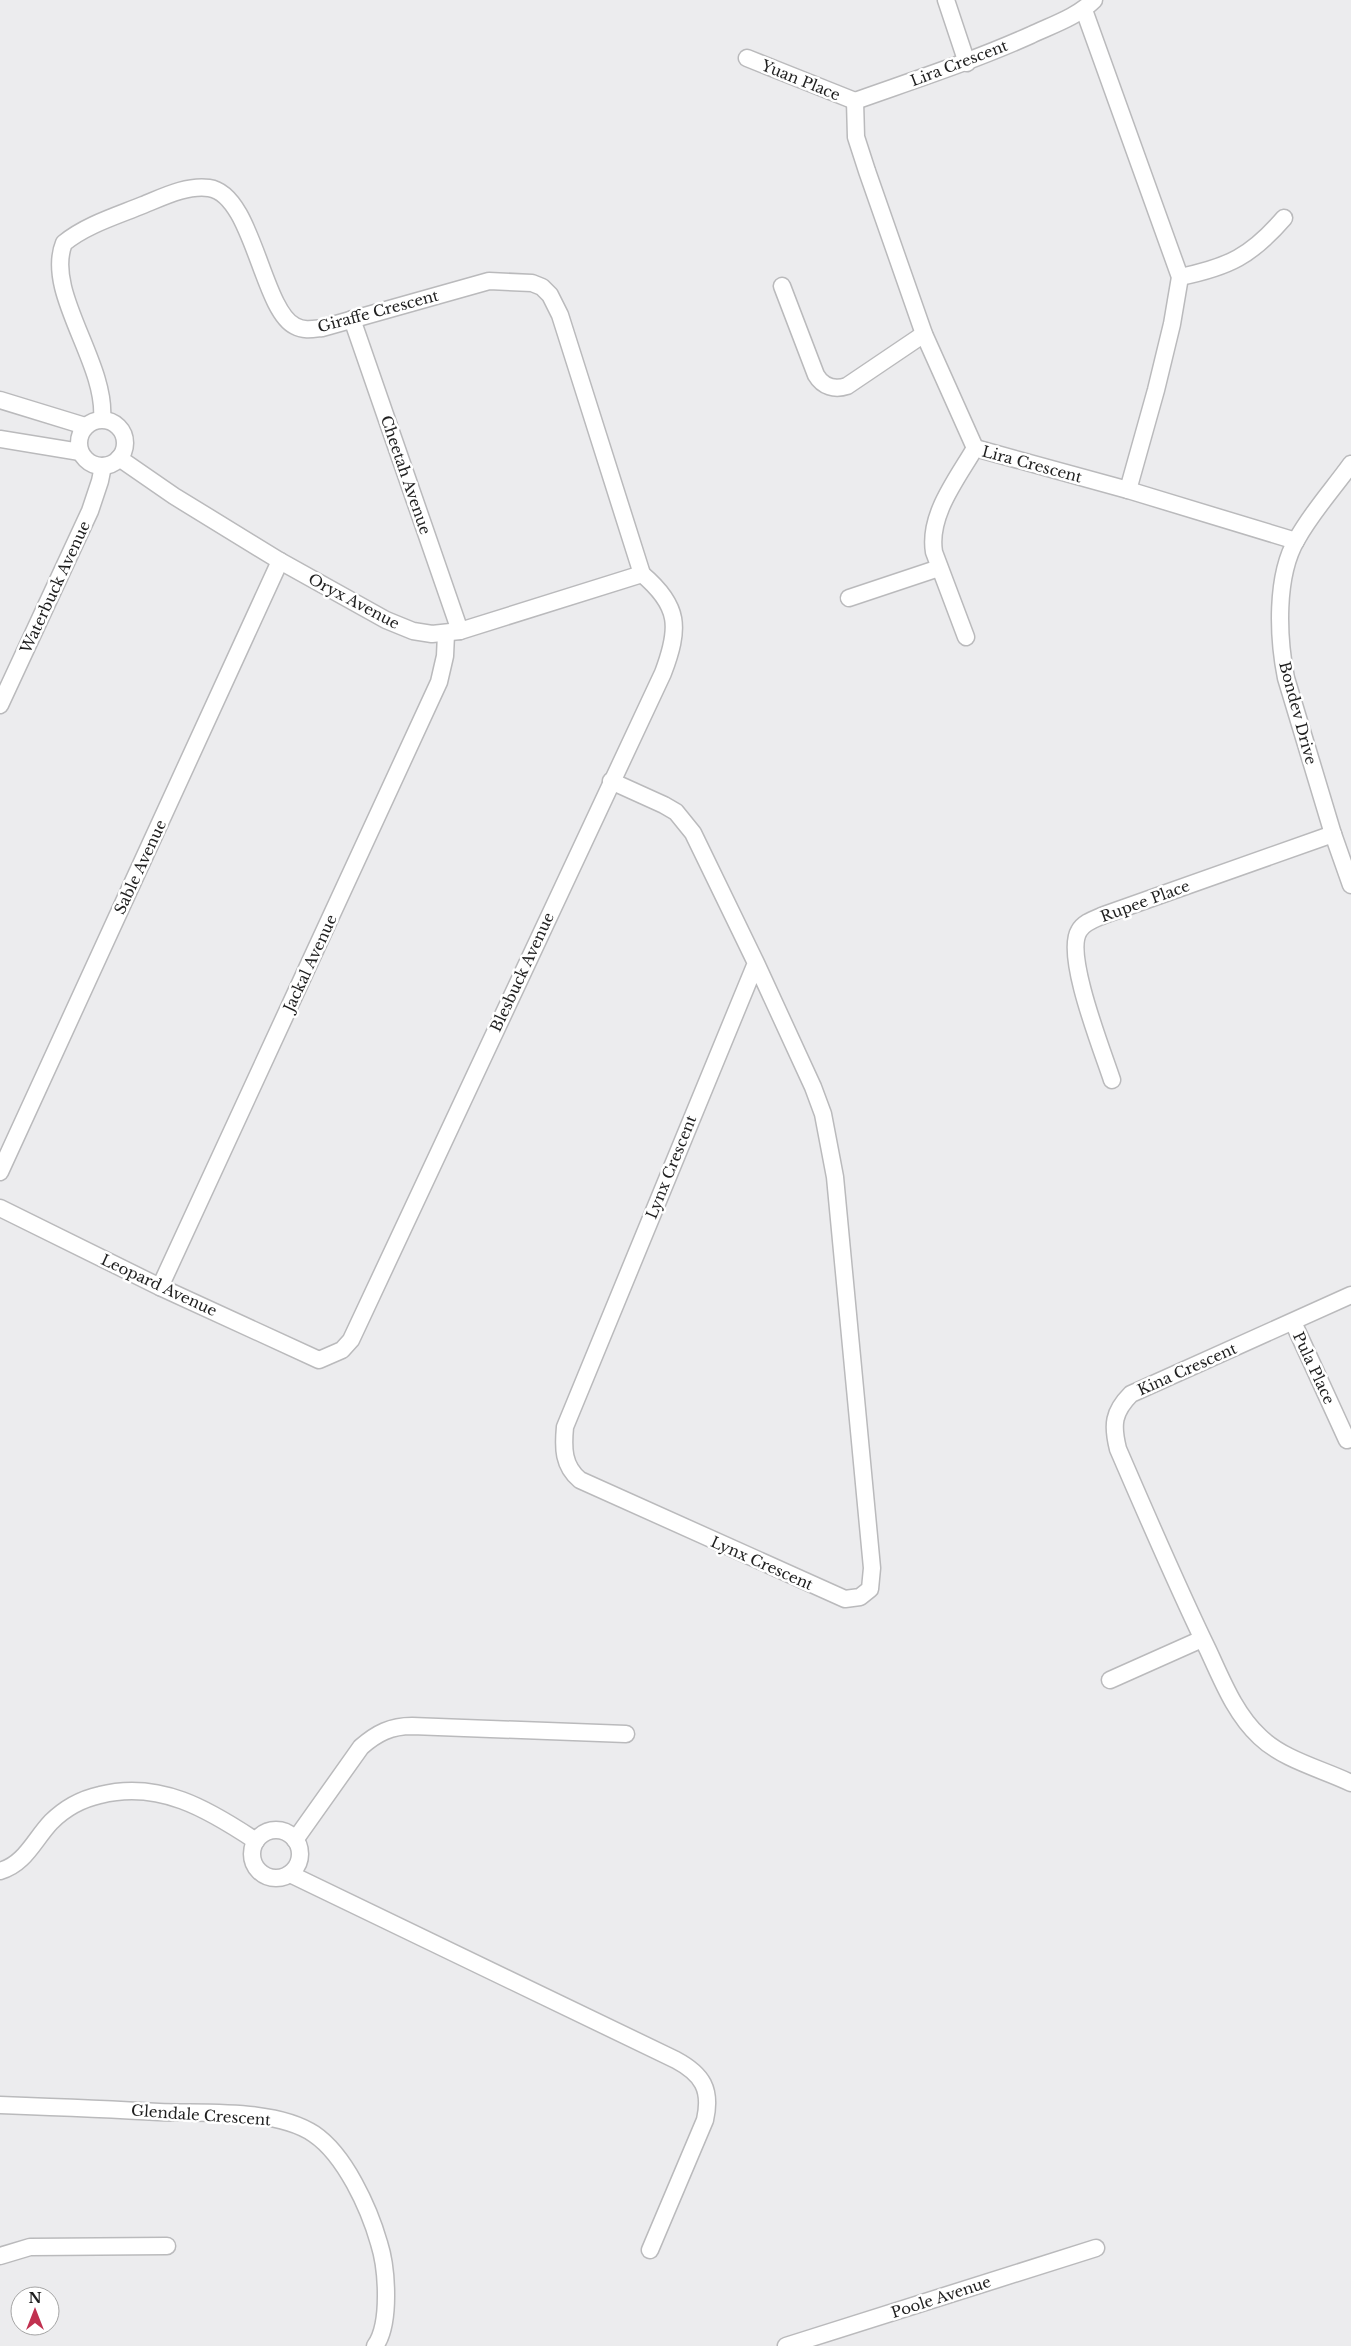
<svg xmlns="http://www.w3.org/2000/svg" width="1351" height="2346" viewBox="0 0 1351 2346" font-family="'Libre Baskerville',serif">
<rect width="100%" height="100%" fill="#ececee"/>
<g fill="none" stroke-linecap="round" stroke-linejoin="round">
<defs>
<g id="street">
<path d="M 946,0 L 967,63"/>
<path d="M 1084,10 L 1180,277 L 1172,324 L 1156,390 L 1128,490"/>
<path d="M 747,58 L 855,101"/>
<path d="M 855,101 L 856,137 L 867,171 L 924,334 L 975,448"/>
<path d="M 855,101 C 914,80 973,61 1031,35 C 1052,25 1077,17 1094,0"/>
<path d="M 1180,277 C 1229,267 1251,256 1284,218"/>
<path d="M 782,286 L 816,375 C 823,387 835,390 847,386 L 924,334"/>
<path d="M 352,319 L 460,631"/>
<path d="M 0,400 L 85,426"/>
<path d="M 102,419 C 107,363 44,292 64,243 C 86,225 116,216 143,205 C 163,197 186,185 209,188 C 253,194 262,310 295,326 C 304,331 313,329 322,328 L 489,281 L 532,283 L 542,287 L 550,295 L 560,315 L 642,574"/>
<circle cx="102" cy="443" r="23"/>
<path d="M 0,439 L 80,452"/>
<path d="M 975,448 L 1128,490 L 1296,541"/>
<path d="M 119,458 L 174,496 L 280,561 L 386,620 L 413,631 L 432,634 L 460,631 L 642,574"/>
<path d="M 1351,464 C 1333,489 1312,512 1297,539 C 1275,576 1278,638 1286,678 L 1333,834 L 1351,885"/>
<path d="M 849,598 L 939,568"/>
<path d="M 966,637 L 934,552 C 928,515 957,479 975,448"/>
<path d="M 0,705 L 90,511 L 100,481 L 103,466"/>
<path d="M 611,781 L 664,805 L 676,812 L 693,833 L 756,963 L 813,1087 L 823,1114 L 835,1177 L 872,1568 L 870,1589 L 860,1597 L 845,1599 L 580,1480 C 563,1466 563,1448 565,1427 L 756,963"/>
<path d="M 1112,1080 C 1103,1052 1064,955 1079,931 C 1084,922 1095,919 1104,915 L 1333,834"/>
<path d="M 0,1172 L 280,561"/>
<path d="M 0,1208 L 160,1287 L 319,1360 L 342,1350 L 351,1340 L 663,673 C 680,628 680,606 642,574"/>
<path d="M 160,1287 L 439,682 L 445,656 L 446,634"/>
<path d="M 1351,1295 L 1131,1394 C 1113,1412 1112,1425 1118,1449 C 1147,1516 1176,1584 1208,1650 C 1222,1680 1235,1714 1260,1737 C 1284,1760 1322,1769 1351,1783"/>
<path d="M 1293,1322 L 1347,1440"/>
<path d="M 1110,1680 L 1202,1639"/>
<circle cx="276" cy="1854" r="24"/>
<path d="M 295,1840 L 361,1747 C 377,1733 391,1726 412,1726 L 626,1734"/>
<path d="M 0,1871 C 25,1864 34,1840 51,1822 C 65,1808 82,1799 100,1795 C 159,1780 208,1809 256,1841"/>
<path d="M 290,1874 L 676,2060 C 702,2074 712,2089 705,2120 L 650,2250"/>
<path d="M 0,2105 C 53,2107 106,2109 159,2112 C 204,2114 275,2108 314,2134 C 345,2155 369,2208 379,2243 C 387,2268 391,2324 375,2346"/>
<path d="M 0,2256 L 30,2247 L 167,2246"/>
<path d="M 786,2346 L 1096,2248"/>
</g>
</defs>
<!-- street casing -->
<use href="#street" stroke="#bababc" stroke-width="19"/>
<!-- street -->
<use href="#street" stroke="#fff" stroke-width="16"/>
</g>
<g text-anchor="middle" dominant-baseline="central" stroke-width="5" stroke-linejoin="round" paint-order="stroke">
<!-- street labels -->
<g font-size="15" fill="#1f1f1f" stroke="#fff">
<text transform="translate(959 63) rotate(-21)">Lira Crescent</text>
<text transform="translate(801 80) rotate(22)">Yuan Place</text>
<text transform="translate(378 311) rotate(-15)">Giraffe Crescent</text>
<text transform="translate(1032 464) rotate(15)">Lira Crescent</text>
<text transform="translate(406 475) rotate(71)">Cheetah Avenue</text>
<text transform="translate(55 587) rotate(-65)">Waterbuck Avenue</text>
<text transform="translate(354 601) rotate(28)">Oryx Avenue</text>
<text transform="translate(1298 713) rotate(75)">Bondev Drive</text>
<text transform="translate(140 867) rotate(-65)">Sable Avenue</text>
<text transform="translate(1145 901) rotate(-20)">Rupee Place</text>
<text transform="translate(310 963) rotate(-65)">Jackal Avenue</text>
<text transform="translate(522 972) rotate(-65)">Blesbuck Avenue</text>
<text transform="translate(671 1167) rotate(-68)">Lynx Crescent</text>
<text transform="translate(159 1285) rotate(25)">Leopard Avenue</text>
<text transform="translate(1314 1368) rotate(65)">Pula Place</text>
<text transform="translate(1187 1369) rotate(-24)">Kina Crescent</text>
<text transform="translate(762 1563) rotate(24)">Lynx Crescent</text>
<text transform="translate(201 2115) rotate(4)">Glendale Crescent</text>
<text transform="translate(941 2297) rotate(-18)">Poole Avenue</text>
</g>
</g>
<!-- north arrow -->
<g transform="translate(35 2311)"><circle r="24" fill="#ffffff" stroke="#a5a5a5"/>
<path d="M0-4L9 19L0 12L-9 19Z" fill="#c13150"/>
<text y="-8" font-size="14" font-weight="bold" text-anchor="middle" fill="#1f1f1f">N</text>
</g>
</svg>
